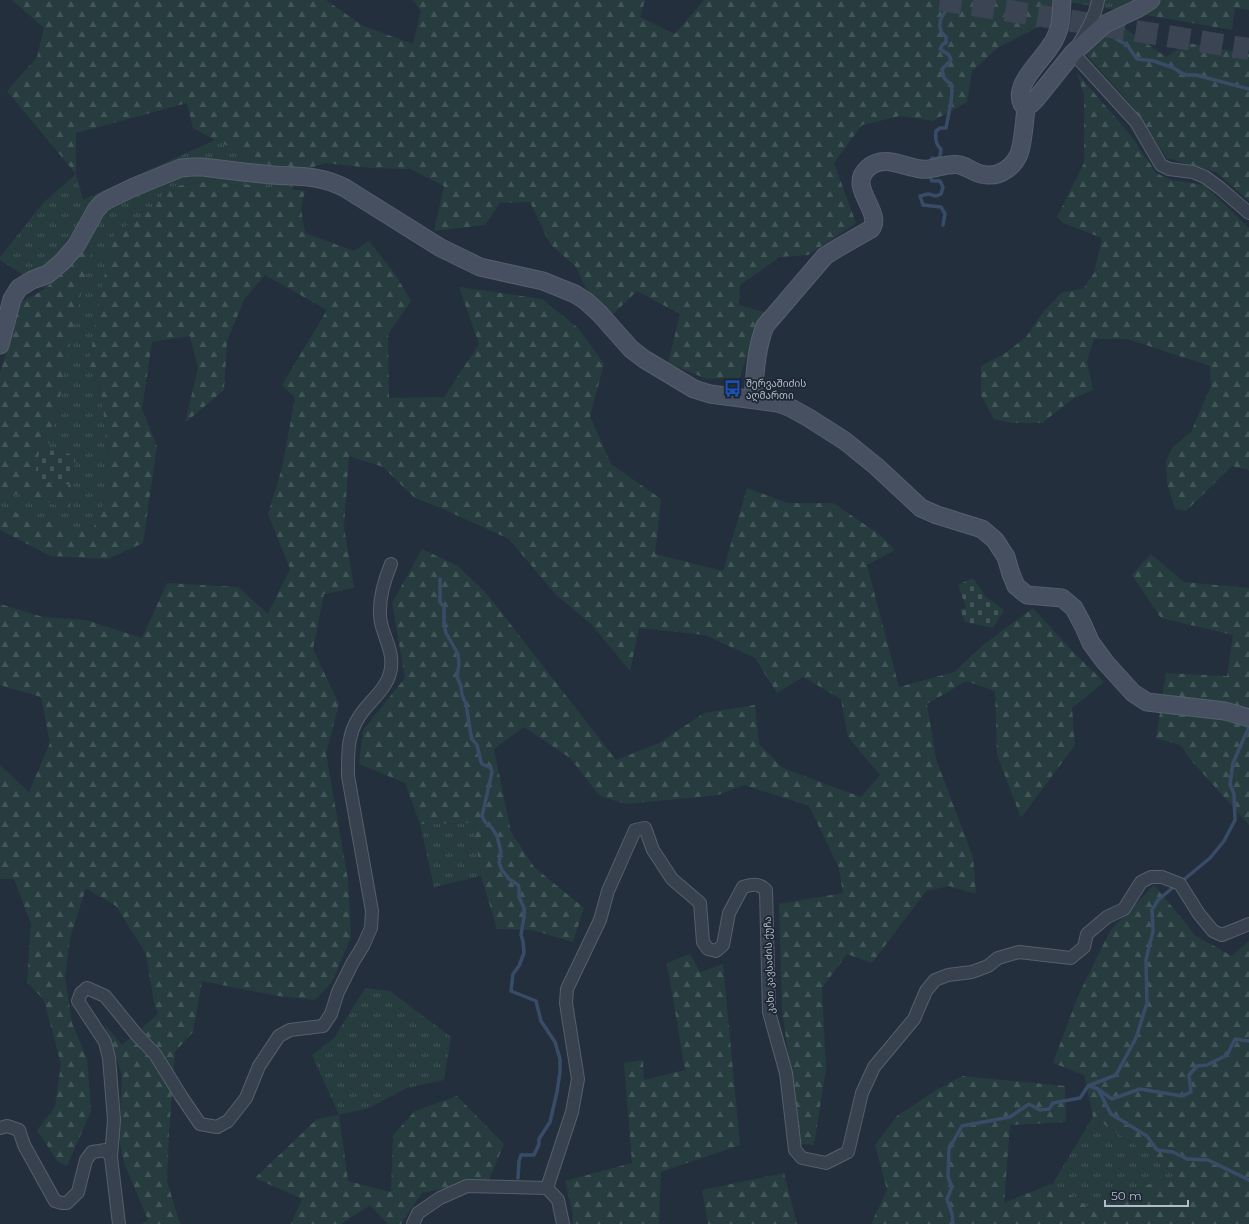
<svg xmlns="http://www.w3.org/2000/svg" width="1249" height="1224" viewBox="0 0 1249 1224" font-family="Montserrat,'Noto Sans Georgian',sans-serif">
<defs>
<pattern id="grass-tufts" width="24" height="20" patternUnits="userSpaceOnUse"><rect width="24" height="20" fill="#263c3f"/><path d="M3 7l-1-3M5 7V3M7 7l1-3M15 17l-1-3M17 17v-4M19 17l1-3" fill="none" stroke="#435659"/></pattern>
<pattern id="forest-firs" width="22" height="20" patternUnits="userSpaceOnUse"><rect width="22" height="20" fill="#263c3f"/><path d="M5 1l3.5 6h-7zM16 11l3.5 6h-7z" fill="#435659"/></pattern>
<pattern id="cemetery-stones" width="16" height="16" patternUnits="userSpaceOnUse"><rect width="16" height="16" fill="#263c3f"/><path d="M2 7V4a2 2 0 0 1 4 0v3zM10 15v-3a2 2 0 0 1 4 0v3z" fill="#435659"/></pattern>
</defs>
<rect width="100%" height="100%" fill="#242f3e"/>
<!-- grass -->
<g fill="url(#grass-tufts)">
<path d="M 1057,0 L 1141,0 L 1124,11 Z"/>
<path d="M 215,140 L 267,164 L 296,172 L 292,190 L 202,182 L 170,187 L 147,213 L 115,233 L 89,364 L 102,397 L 111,488 L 91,534 L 0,508 L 0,492 L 34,497 L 70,510 L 71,485 L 76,455 L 40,448 L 71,338 L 91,246 L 75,258 L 45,289 L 0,260 L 0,257 L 43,203 L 76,174 L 83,200 Z"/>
<path d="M 473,823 L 481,876 L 434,887 L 420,824 Z"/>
<path d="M 365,988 L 390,991 L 451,1037 L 444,1080 L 407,1088 L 369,1108 L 339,1115 L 312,1055 L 334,1038 Z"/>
<path d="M 1093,1117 L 1180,1174 L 1112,1197 L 1111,1222 L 1053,1183 Z"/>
</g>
<!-- forest -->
<g fill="url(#forest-firs)">
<path d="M 12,0 L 326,0 L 363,26 L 413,44 L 421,11 L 413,0 L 645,0 L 640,17 L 675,34 L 704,0 L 1056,0 L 1043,17 L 1038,27 L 999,47 L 972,71 L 967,102 L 933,121 L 900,116 L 862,125 L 834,163 L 856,223 L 808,255 L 780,257 L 740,285 L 739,305 L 764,312 L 739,378 L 707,379 L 668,363 L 680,314 L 637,291 L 613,314 L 586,288 L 576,267 L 550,244 L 530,202 L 500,203 L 485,225 L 434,231 L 444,186 L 410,169 L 370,168 L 326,163 L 296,172 L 267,164 L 215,140 L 193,128 L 187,103 L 76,133 L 76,174 L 7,91 L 37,57 L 44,28 Z"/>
<path d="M 1144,0 L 1249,0 L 1249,10 L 1235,8 L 1232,30 L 1124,11 Z"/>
<path d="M 1120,25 L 1166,57 L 1188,43 L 1249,54 L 1249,201 L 1216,172 L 1167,158 L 1127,100 L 1082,50 Z"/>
<path d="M 1077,73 L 1132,137 L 1156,173 L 1171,180 L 1204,185 L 1249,228 L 1249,471 L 1248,470 L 1232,466 L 1186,511 L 1175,509 L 1167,483 L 1166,461 L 1172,448 L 1191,432 L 1211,386 L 1210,366 L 1127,339 L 1094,339 L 1087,361 L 1093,390 L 1074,398 L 1042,423 L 1011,423 L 994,419 L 981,395 L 981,366 L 1004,354 L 1026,337 L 1043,312 L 1062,292 L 1083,289 L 1094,273 L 1102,238 L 1063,223 L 1057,217 L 1084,163 L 1084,95 Z"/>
<path d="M 202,182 L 262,186 L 305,191 L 301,209 L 305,233 L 354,251 L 369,241 L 395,274 L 411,301 L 388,334 L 389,398 L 444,397 L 479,344 L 459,287 L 542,299 L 578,328 L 604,364 L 590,416 L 611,464 L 661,499 L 655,554 L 723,571 L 747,488 L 788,503 L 833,503 L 879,534 L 895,550 L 867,565 L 899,687 L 954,672 L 983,645 L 1033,608 L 1075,654 L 1104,682 L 1072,708 L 1075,745 L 1021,818 L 997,755 L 995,691 L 966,681 L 927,704 L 936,759 L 973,857 L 976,894 L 949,886 L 926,891 L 872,963 L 847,954 L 822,988 L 826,1069 L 814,1145 L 801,1144 L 782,1010 L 779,904 L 843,893 L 839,868 L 809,806 L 744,785 L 718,795 L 626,804 L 600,796 L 570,758 L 524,727 L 494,749 L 511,832 L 534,867 L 584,908 L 573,942 L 532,930 L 497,929 L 481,876 L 473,823 L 420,824 L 405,783 L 359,764 L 363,730 L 405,678 L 392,603 L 422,549 L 458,566 L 487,594 L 616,760 L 659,743 L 704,713 L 755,705 L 759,744 L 783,768 L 861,797 L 880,775 L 848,737 L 841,699 L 803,677 L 777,693 L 755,658 L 705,635 L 639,628 L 630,671 L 591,624 L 556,595 L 509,539 L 443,509 L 415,498 L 383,467 L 349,456 L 344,527 L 354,588 L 324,594 L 313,649 L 339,704 L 326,753 L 348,880 L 351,937 L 332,982 L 315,1000 L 278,996 L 202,981 L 193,1032 L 175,1052 L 169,1133 L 167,1181 L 180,1224 L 141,1224 L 148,1220 L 124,1163 L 119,1138 L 122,1075 L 104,1023 L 122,1045 L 158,1014 L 154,1003 L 146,954 L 116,906 L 86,888 L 70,938 L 65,977 L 72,1023 L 87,1059 L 91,1111 L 67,1166 L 58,1162 L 37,1130 L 55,1107 L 61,1064 L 44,1000 L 27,982 L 31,924 L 14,879 L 0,879 L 0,765 L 29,792 L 50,743 L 41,697 L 0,685 L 0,604 L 43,617 L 86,620 L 142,638 L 167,583 L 238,587 L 268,614 L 290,569 L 268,514 L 282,468 L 295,398 L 282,385 L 327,310 L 265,275 L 245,298 L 227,341 L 224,390 L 185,423 L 198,368 L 190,336 L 152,342 L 142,409 L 157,446 L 143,543 L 108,559 L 51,556 L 0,530 L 0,508 L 91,533 L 111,488 L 102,397 L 89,364 L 101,290 L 115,233 L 147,213 L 170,187 Z"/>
<path d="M 92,246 L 71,338 L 52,441 L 40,448 L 35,480 L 71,485 L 70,510 L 34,497 L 0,492 L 0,373 L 21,302 L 45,289 L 75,258 Z"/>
<path d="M 1151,554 L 1184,582 L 1249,588 L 1249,825 L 1190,759 L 1180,745 L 1156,738 L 1166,673 L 1227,676 L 1233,635 L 1161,618 L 1132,575 Z"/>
<path d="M 1154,885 L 1196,936 L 1232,956 L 1249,941 L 1249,1224 L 871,1224 L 887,1190 L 875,1145 L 897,1116 L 938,1089 L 963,1076 L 1065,1086 L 1066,1122 L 1010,1125 L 1004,1203 L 1053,1183 L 1111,1222 L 1112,1197 L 1179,1174 L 1093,1117 L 1084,1075 L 1053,1063 L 1078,996 L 1110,931 Z"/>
<path d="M 690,954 L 700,972 L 723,964 L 740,1145 L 661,1172 L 659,1224 L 572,1224 L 573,1215 L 565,1181 L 632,1163 L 624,1063 L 643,1060 L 644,1080 L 685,1070 L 667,963 Z"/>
<path d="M 457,1096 L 504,1144 L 489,1180 L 422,1193 L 401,1224 L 388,1224 L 370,1205 L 341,1224 L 291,1224 L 302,1199 L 255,1178 L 317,1119 L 339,1115 L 348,1181 L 391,1192 L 393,1135 L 415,1111 Z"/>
<path d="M 784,1173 L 797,1224 L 708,1224 L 702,1190 Z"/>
</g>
<!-- cemetery -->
<g fill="url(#cemetery-stones)">
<path d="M 40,448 L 76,455 L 71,485 L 34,480 Z"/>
<path d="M 973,578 L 986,597 L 1004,610 L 993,628 L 965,622 L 960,610 L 966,607 L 958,585 Z"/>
</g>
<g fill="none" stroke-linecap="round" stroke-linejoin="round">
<!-- stream -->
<g stroke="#394c67" stroke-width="3.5">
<path d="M 1116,39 L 1127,45 L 1137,59 L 1154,61 L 1174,68 L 1181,73 L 1187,75 L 1196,75 L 1249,89"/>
<path d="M 930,164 L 932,158 L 937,159 L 940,156 L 941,149 C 936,145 935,138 936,131 L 940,128 L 946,128 L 951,102 L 952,90 L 951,85 L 944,78 L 942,69 L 951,60 L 949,55 L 940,49 L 943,44 L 946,43 L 946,37 C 937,30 939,20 945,12 L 943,0"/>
<path d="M 929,175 L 932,181 L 940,181 L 943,187 L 941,194 L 936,196 L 928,194 L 920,196 L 923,205 L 941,207 L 945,214 L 943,225"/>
<path d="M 440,579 L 440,602 L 444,607 L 444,625 L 446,633 L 458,654 L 459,664 L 457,677 L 461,686 L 462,695 L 466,704 L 471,735 L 472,739 L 477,745 L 481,762 L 482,764 L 491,768 L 492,772 L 482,816 L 485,822 L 492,828 L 497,836 L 501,852 L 499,863 L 502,870 L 509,879 L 518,885 L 519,888 L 519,897 L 524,908 L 524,917 L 521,935 L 523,941 L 524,953 L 519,966 L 513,974 L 511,991 L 536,1001 L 541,1021 L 555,1042 L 560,1059 L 560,1072 L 557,1092 L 550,1122 L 539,1139 L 539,1144 L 534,1155 L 521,1155 L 519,1161 L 518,1178"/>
<path d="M 1181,882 L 1210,858 L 1224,841 L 1235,820 L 1234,794 L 1230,784 L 1233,763 L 1249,727"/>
<path d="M 1089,1086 L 1098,1089 L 1111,1114 L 1147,1136 L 1157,1150 L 1173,1152 L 1187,1159 L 1208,1160 L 1249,1180"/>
<path d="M 1099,1090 L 1112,1099 L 1140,1089 L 1182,1096 L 1191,1092 L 1189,1075 L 1197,1066 L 1207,1065 L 1227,1055 L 1235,1039 L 1249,1041"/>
<path d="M 953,1224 L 952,1214 L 947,1199 L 952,1187 L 948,1177 L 949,1149 L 962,1126 L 1010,1117 L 1029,1104 L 1040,1110 L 1049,1109 L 1053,1103 L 1080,1098 L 1088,1086 L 1116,1075 L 1136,1038 L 1147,1003 L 1146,960 L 1153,931 L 1152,910 L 1158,900 L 1176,885"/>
</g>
<!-- highway-tunnel -->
<path stroke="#3a4453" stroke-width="22" stroke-dasharray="22 11" stroke-linecap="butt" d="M 940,0 L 1249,49"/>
<defs>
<g id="street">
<path d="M 1098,0 C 1095,19 1083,37 1073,53 L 1136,122 L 1161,165 L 1169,169 L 1193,172 L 1205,177 L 1220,188 L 1249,213"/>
<path d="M 0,1128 L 7,1126 L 19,1130 L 24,1145 L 55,1201 L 62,1203 L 67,1203 L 78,1192 L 86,1160 L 92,1152 L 106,1150 L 111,1157 L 119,1224"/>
<path d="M 111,1157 L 114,1120 L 109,1058 L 105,1042 L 78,1001 L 81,993 L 87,988 L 105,996 L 136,1034 L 155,1054 L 181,1096 L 200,1124 L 217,1127 L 228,1121 L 246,1098 L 259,1066 L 279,1036 L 290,1030 L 323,1026 L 331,1014 L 338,992 L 353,962 L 363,946 L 371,928 L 372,911 L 348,776 C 348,755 347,735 359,717 C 368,702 386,690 390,673 C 395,654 385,640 381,623 C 377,603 384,581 391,564"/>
<path d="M 547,1188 L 558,1200 L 563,1224"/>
<path d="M 413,1224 L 418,1213 L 440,1198 L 467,1186 L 547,1188 L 572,1112 L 578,1079 L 566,1003 L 567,989 L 600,920 L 608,891 L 635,830 L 645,828 L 653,850 L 672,879 L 700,903 L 703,942 L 708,949 L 716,951 L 723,945 L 729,913 L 743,887 C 752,884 759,883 766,890 L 769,1012 L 786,1073 L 795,1150 L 802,1158 L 826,1163 L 848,1152 L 862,1093 L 874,1067 L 914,1019 L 926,991 L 935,980 L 948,975 L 972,972 L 988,966 L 998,958 L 1019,952 L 1071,958 L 1084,947 L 1087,934 L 1107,917 L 1124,909 L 1141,882 L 1151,877 L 1162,877 L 1180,884 L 1199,914 L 1213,931 L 1222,935 L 1249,924"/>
</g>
<g id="secondary">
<path d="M 1026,106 L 1031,104 L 1036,99 L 1073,53 L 1105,24 L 1137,9 L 1151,0"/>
<path d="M 1026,106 L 1022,104 C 1013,84 1042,61 1051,45 C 1054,42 1055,38 1057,34 C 1062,24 1061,11 1062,0"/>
<path d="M 0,345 L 12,299 L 19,288 L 32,280 L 48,274 L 62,262 L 76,246 L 96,210 L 102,203 L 109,199 L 134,187 L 181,168 L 192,167 L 203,167 C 226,170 250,173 273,175 C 301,177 320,175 345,188 L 441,248 L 480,267 L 543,281 L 575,294 L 586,301 L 600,314 L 631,349 L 644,359 L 694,389 L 710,394 L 778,403 L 791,408 L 809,418 L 845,441 L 877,467 L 921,508 L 937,515 L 982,529 L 995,540 L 1006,557 L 1011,574 L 1016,586 L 1027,595 L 1062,598 L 1074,608 L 1083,625 L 1091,643 L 1105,662 L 1133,693 L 1147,702 L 1225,711 L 1249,718"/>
<path d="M 753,399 C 755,374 756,349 765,326 L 825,256 L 836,249 L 871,229 C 884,212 846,187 868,168 C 884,154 903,167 921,169 C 934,171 946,162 960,165 C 971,168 975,175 988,175 C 1001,176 1014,166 1019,154 C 1023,143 1025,119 1026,106"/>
</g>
</defs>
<!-- street casing -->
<use href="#street" stroke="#565f6c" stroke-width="14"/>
<!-- secondary casing -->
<use href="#secondary" stroke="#565f6c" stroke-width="19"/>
<!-- street -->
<use href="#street" stroke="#38414e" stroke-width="12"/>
<!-- secondary -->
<use href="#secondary" stroke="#465061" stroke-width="17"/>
</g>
<!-- icons -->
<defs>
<symbol id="bus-bare" viewBox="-9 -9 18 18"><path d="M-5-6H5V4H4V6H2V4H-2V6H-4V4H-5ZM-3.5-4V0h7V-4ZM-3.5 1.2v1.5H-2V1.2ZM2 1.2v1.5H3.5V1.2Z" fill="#1a4fb4" stroke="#1d2633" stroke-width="2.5" paint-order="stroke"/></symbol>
</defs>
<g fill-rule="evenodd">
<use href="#bus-bare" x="720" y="376" width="25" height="25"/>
</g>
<g text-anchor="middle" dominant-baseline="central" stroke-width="3.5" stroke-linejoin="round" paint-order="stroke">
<!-- poi labels -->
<g font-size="10" fill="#b4bcc9" stroke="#1d2633" text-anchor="start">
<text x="746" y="383">შერვაშიძის<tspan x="746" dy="12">აღმართი</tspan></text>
</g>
<!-- street labels -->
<g font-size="10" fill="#b4bcc9" stroke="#1d2633">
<text transform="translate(769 965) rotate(-92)">კახი კავსაძის ქუჩა</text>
</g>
</g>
<!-- scale -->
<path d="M1105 1200v6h83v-6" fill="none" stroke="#b4bcc9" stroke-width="2"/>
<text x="1111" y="1200" font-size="12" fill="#b4bcc9" stroke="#1d2633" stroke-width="3" paint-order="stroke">50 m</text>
</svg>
